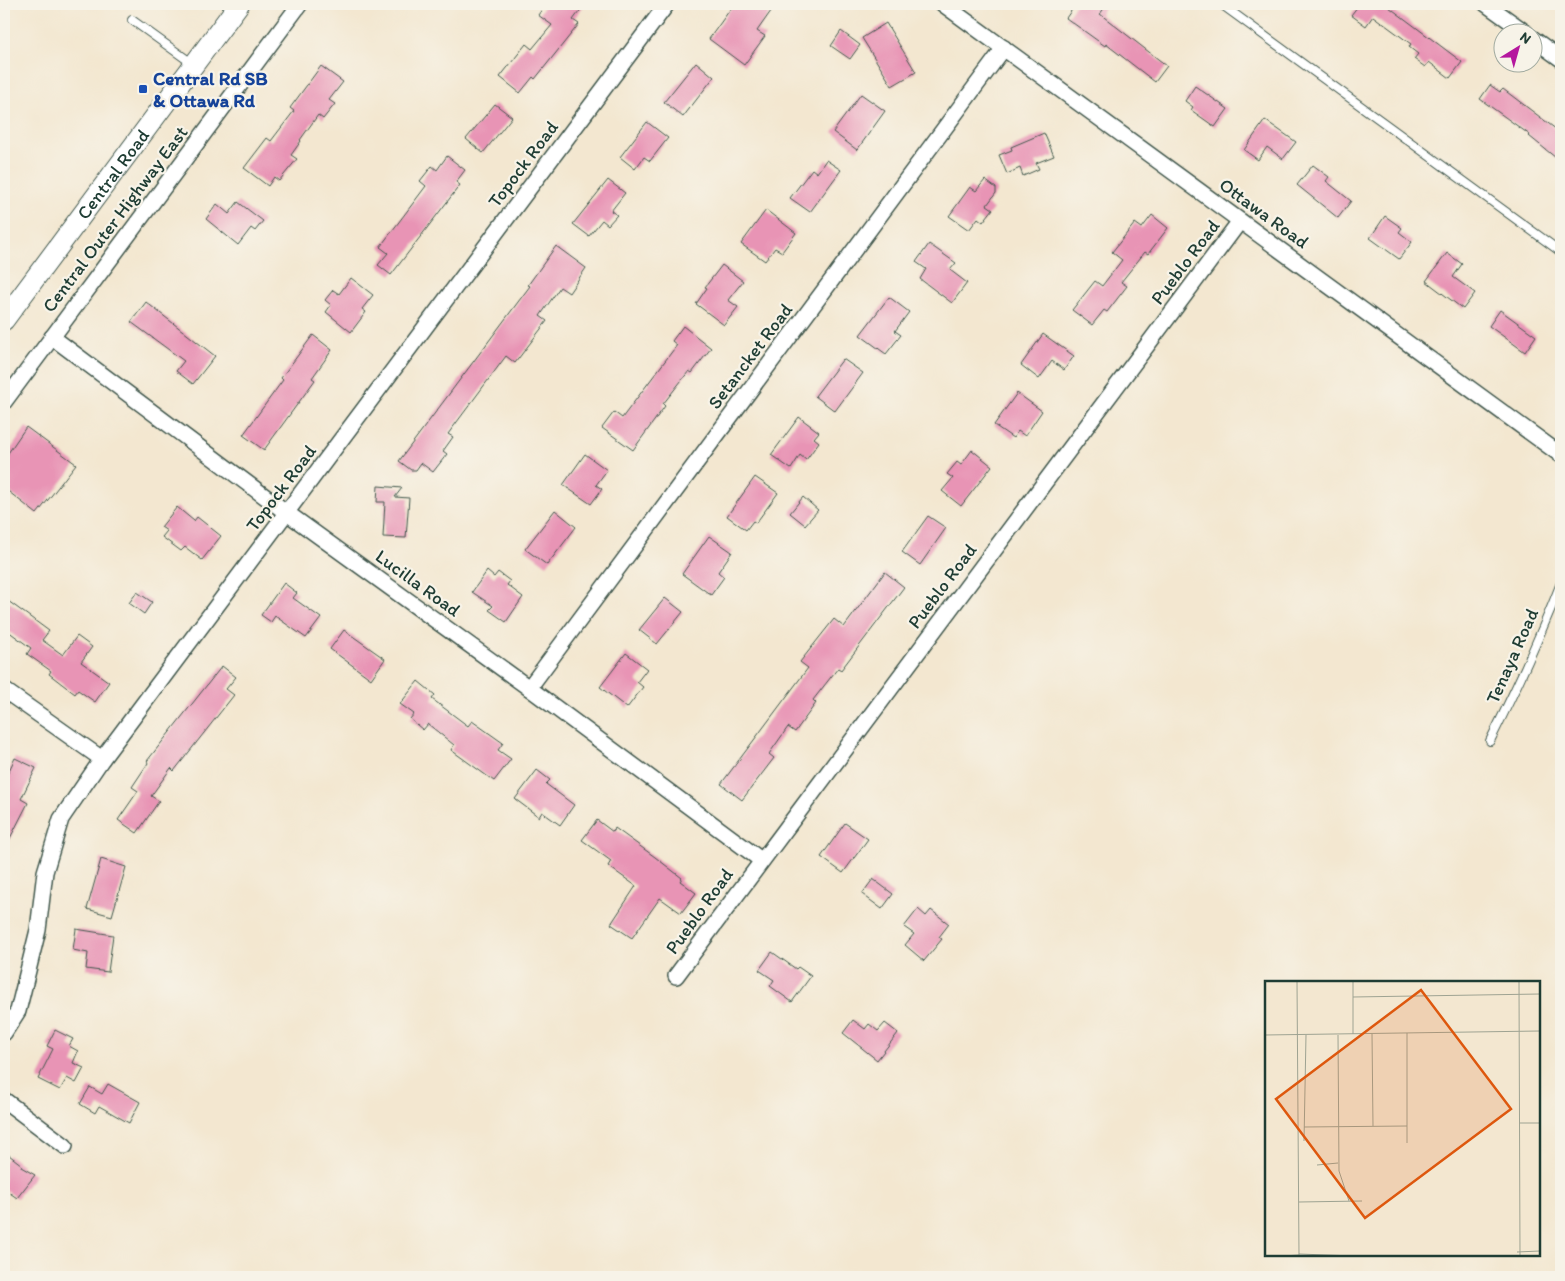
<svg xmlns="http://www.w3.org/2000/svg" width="1565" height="1281" viewBox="0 0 1565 1281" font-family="Itim,sans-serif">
<rect width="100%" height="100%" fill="#f7f3e8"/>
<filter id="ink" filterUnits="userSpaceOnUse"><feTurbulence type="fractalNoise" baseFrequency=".02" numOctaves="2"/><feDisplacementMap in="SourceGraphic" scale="10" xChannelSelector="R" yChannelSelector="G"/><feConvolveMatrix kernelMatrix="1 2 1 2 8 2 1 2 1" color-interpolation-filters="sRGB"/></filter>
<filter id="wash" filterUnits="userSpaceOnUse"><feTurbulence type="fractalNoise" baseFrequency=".0096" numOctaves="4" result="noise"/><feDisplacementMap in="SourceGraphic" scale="20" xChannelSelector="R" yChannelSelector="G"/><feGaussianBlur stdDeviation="1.12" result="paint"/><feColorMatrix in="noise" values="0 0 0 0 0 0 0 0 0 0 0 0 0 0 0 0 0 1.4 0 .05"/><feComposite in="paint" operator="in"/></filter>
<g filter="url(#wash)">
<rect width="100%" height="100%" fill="#f3e7d0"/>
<g id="blocks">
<!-- building -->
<g fill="#e894b5">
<path d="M 546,4 L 585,4 L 573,20 L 579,24 L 535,79 L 533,77 L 520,93 L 500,77 L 526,44 L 532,49 L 552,25 L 538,15 Z"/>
<path d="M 734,4 L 776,4 L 757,31 L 765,36 L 744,65 L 709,39 Z"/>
<path d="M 1076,4 L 1107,4 L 1100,14 L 1167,66 L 1155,82 L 1106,44 L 1105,46 L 1066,18 Z"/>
<path d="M 1355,4 L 1385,4 L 1462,62 L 1450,78 L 1429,62 L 1425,67 L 1414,59 L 1418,54 L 1409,47 L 1411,44 L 1373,16 L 1366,26 L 1351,15 L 1358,6 Z"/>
<path d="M 886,23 L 916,72 L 892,86 L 862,38 Z"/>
<path d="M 841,31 L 860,45 L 850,59 L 831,46 Z"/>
<path d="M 696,62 L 714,77 L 683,117 L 664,102 Z"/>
<path d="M 321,66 L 343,82 L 329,100 L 335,104 L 323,119 L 318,115 L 300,140 L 301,141 L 291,155 L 297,159 L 279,181 L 274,177 L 268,186 L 244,168 L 267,138 L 271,141 L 294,111 L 290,108 Z"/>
<path d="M 1490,85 L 1500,92 L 1503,89 L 1561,133 L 1561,162 L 1529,136 L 1530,135 L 1480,99 Z"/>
<path d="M 1195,86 L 1228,109 L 1215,127 L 1191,110 L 1193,107 L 1185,101 Z"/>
<path d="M 861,94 L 885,111 L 857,150 L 833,132 Z"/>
<path d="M 495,104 L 512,117 L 483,153 L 466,139 Z"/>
<path d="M 1265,120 L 1296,142 L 1283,159 L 1267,147 L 1258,160 L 1244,150 Z"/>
<path d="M 647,122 L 668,138 L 650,161 L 644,157 L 635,169 L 620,157 Z"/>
<path d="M 1044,133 L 1054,156 L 1036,163 L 1039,169 L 1023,176 L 1020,168 L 1007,174 L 999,155 L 1012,150 L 1011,147 Z"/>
<path d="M 447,156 L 465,170 L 456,182 L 460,185 L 391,275 L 378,265 L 388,253 L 380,247 L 426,186 L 420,181 L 432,166 L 437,170 Z"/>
<path d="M 826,160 L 841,170 L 810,212 L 790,198 L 812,169 L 817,173 Z"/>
<path d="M 1313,165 L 1329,177 L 1326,181 L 1351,201 L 1338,218 L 1297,185 Z"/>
<path d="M 608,180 L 625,193 L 611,211 L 617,215 L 608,225 L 602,220 L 589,236 L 573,224 Z"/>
<path d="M 985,180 L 996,188 L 996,193 L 987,205 L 993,209 L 983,222 L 978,218 L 969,230 L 949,216 L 970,187 L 976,191 Z"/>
<path d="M 238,202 L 263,221 L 255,231 L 251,228 L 238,245 L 206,219 L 217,204 L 229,214 Z"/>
<path d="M 766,210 L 796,233 L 782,252 L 775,248 L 765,261 L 741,244 Z"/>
<path d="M 1152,215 L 1168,228 L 1148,254 L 1145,252 L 1121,282 L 1127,286 L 1107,312 L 1104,310 L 1092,325 L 1072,310 L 1095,281 L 1102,286 L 1122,260 L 1112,252 L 1135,223 L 1142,228 Z"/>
<path d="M 1385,216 L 1402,228 L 1399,232 L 1412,242 L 1399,259 L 1370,238 Z"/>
<path d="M 929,244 L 956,263 L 950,270 L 967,283 L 952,303 L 920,279 L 926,269 L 916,262 Z"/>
<path d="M 556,246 L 586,268 L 569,293 L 560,287 L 540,316 L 547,321 L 515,363 L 506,356 L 448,434 L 453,437 L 443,451 L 447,454 L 433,472 L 421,463 L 416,470 L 411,470 L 399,461 L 530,286 L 528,285 Z"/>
<path d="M 1447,253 L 1462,264 L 1453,277 L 1475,293 L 1463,309 L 1426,281 Z"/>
<path d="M 722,265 L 743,281 L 728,300 L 738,307 L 724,325 L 696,304 L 707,288 L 705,287 Z"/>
<path d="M 351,278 L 373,295 L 362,309 L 366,312 L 351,332 L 326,312 L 331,305 L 325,300 L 333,290 L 339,294 Z"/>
<path d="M 889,297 L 909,312 L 895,331 L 901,335 L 886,354 L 860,335 Z"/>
<path d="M 146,302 L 215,356 L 193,384 L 176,371 L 184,361 L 131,322 Z"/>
<path d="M 1500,310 L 1536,336 L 1525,352 L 1489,326 Z"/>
<path d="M 683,326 L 711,348 L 692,373 L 689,371 L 663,404 L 665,406 L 633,450 L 602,428 L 614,412 L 622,418 L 677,345 L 672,341 Z"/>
<path d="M 1043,334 L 1074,356 L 1064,370 L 1052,361 L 1039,379 L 1021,365 Z"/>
<path d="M 313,335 L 332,350 L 312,378 L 315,380 L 264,450 L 243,435 L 283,380 L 281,378 Z"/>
<path d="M 843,359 L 863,373 L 835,411 L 815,396 Z"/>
<path d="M 1017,393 L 1042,411 L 1025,436 L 1018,431 L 1013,438 L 994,425 Z"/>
<path d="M 799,417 L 819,432 L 814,438 L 819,442 L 806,460 L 800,455 L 791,469 L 771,455 Z"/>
<path d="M 26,427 L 76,464 L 37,514 L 4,488 L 4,459 Z"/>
<path d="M 972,450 L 992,466 L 961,506 L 942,491 L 953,478 L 947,474 L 957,462 L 961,465 Z"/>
<path d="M 585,454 L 607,470 L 596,485 L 602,489 L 591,504 L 563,485 Z"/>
<path d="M 755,477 L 778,493 L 756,523 L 753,521 L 746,530 L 727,516 Z"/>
<path d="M 378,486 L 402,488 L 395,497 L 409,498 L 406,538 L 383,537 L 385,502 L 377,502 Z"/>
<path d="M 803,497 L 818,510 L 805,525 L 790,513 Z"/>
<path d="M 177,507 L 194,521 L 197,517 L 221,536 L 202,560 L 185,547 L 181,551 L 162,537 L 167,531 L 161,527 Z"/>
<path d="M 555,510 L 576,527 L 547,565 L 525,549 Z"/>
<path d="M 928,516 L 946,528 L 920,565 L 902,552 Z"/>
<path d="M 709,536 L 732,552 L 718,572 L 724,577 L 711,595 L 682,574 Z"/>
<path d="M 487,571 L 494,577 L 498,572 L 510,581 L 507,585 L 523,597 L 506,622 L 489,610 L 493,606 L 472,592 Z"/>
<path d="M 885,572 L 904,587 L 841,670 L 838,668 L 813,700 L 816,703 L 795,732 L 788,727 L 769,754 L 774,758 L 742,800 L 721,784 L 808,668 L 800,662 L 834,619 L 844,627 Z"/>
<path d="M 284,583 L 297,593 L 293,598 L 321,618 L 306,638 L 275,616 L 271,622 L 261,615 Z"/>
<path d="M 137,592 L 152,602 L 144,614 L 129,603 Z"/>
<path d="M 4,598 L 49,631 L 42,640 L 63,655 L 77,636 L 92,647 L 81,662 L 109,682 L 95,702 L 78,690 L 75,694 L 49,674 L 51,671 L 27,654 L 31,648 L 4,628 Z"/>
<path d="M 665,598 L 683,612 L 657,644 L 639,630 Z"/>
<path d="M 344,630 L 385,659 L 371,679 L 330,649 Z"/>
<path d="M 626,653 L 647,669 L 637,682 L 643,687 L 627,708 L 600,687 Z"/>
<path d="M 222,666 L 236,677 L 226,689 L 234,695 L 174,771 L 171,768 L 151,796 L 159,801 L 137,833 L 118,820 L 138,791 L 132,787 L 148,763 L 147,761 Z"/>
<path d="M 418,681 L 435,695 L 432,699 L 468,726 L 472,721 L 503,743 L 498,750 L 511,759 L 494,781 L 451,750 L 454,745 L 428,724 L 423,730 L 410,719 L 414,714 L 400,704 Z"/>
<path d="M 15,758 L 36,768 L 21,799 L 28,803 L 4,850 L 4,781 Z"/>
<path d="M 537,770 L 550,780 L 546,784 L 574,805 L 560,825 L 542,812 L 539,817 L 515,799 Z"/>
<path d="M 597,820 L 613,832 L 615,828 L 655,857 L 682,878 L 680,881 L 696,893 L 681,913 L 660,898 L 632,938 L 611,924 L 636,886 L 608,866 L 611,861 L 582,840 Z"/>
<path d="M 845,823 L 868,839 L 843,873 L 821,857 Z"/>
<path d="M 101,859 L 126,867 L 112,916 L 87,909 Z"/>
<path d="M 873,879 L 893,894 L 882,909 L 862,894 Z"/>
<path d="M 918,909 L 926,916 L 931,910 L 949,924 L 939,937 L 942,939 L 924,961 L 905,945 L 914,934 L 904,927 Z"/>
<path d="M 76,929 L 113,935 L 108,972 L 86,969 L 88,953 L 73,950 Z"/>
<path d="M 772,952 L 796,969 L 798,967 L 811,976 L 792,1002 L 770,986 L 774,980 L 759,970 Z"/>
<path d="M 853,1020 L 865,1029 L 869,1024 L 878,1031 L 885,1023 L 898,1033 L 877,1060 L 843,1033 Z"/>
<path d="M 55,1030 L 73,1039 L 69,1046 L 78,1051 L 73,1063 L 84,1068 L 76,1083 L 67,1078 L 60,1090 L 38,1079 L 53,1049 L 47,1046 Z"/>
<path d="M 108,1084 L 140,1102 L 129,1123 L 99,1106 L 95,1113 L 80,1104 L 90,1087 L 102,1094 Z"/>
<path d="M 9,1155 L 22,1165 L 21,1167 L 35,1175 L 17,1198 L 4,1189 L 4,1162 Z"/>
</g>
</g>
</g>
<g filter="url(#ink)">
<use href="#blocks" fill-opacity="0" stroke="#3f564b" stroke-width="1"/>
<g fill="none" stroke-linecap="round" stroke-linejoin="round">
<defs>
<g id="service">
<path d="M 1221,4 L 1561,252"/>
<path d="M 132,20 L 193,64"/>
<path d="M 1490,741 C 1516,689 1540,637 1561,583"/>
</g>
<g id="minor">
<path d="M 943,4 L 1561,455"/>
<path d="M 1486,4 L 1525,32"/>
<path d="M 1532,38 L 1561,59"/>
<path d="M 52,337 L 287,513 L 529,688 L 761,860"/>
<path d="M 4,402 L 300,4"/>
<path d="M 529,688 L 1004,48"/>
<path d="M 4,690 L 102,759"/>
<path d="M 676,976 L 1240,221"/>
<path d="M 4,1033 L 18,1011 L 38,930 L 45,872 L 61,819 L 102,759 L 667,4"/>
<path d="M 4,1100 L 65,1146"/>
</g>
<g id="secondary">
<path id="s1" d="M 4,320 L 239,4"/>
</g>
</defs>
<!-- service casing -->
<use href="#service" stroke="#3f564b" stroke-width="10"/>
<!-- minor casing -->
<use href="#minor" stroke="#3f564b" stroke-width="18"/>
<!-- secondary casing -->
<use href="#secondary" stroke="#3f564b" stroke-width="22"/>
<!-- service -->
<use href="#service" stroke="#fff" stroke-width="8"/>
<!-- minor -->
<use href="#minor" stroke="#fff" stroke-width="15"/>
<!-- secondary -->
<use href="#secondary" stroke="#fff" stroke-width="20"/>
</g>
</g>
<!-- markers -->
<rect fill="#1a4fb4" stroke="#f7f3e8" stroke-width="2" x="138" y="84" width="10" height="10" rx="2.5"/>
<g text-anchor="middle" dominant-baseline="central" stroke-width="4.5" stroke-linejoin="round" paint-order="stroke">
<!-- transit labels -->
<g font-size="19" font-weight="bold" fill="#164399" stroke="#f7f3e8" text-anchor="start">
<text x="153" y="78">Central Rd SB<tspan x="153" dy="22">&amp; Ottawa Rd</tspan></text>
</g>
<!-- street labels -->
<g font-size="19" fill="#1f3d34" stroke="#f7f3e8">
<text transform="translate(523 164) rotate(-53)">Topock Road</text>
<text stroke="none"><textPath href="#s1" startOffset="182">Central Road</textPath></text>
<text transform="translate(1264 213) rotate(36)">Ottawa Road</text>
<text transform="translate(115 219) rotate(-53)">Central Outer Highway East</text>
<text transform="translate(1185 262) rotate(-53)">Pueblo Road</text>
<text transform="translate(750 356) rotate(-53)">Setancket Road</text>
<text transform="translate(281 488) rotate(-53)">Topock Road</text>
<text transform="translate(418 583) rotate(36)">Lucilla Road</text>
<text transform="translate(942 586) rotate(-53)">Pueblo Road</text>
<text transform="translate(1512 656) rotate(-66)">Tenaya Road</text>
<text transform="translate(699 911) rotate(-54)">Pueblo Road</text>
</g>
</g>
<!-- overview -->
<g transform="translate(1265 981)">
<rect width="275" height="275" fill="#f3e7d0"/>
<path fill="none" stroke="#9ea392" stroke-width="1" d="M 32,0 L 34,275M 88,0 L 88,53M 254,0 L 255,275M 88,16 L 275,13M 142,52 L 142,162M 107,53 L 108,145M 0,54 L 275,50M 73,54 L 74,190 L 84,220M 254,142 L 275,142M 39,146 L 142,145M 39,160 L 41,54M 52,184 L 73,182M 34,221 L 97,220M 252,271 L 275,270M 34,273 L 89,275M 18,275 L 34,274"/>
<path fill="#de580e" fill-opacity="0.15" stroke="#de580e" stroke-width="2.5" d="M 156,9 L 246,128 L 100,237 L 11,118 Z"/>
<rect width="275" height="275" fill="none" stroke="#1f3d34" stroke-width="2.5"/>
</g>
<!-- margin -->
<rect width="1565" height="1281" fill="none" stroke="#f7f3e8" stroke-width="20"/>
<!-- north arrow -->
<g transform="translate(1518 48) rotate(37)"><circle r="24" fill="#f7f3e8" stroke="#a1aaa0"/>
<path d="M0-4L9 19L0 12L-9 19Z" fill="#b5179e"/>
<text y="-8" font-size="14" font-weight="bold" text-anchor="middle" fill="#1f3d34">N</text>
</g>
</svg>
